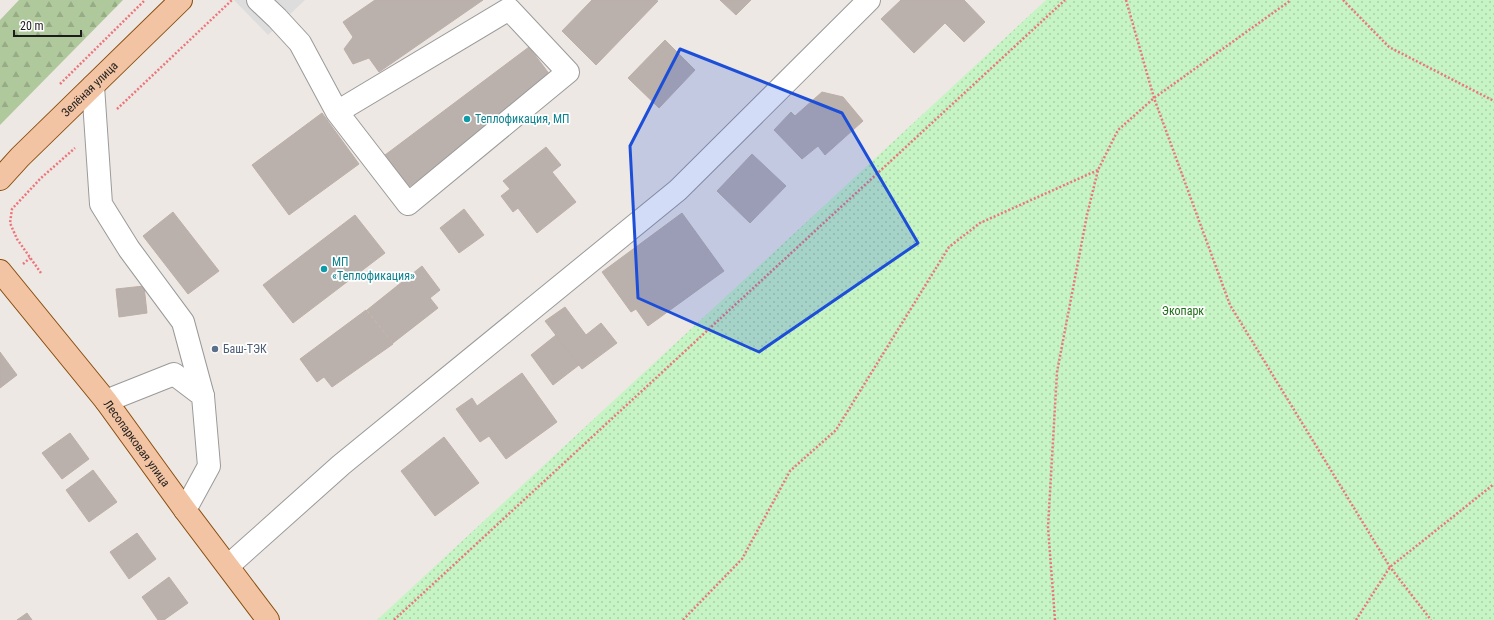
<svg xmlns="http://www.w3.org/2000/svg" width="1494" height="620" viewBox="0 0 1494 620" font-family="'Roboto Condensed',sans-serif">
<defs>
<pattern id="forest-firs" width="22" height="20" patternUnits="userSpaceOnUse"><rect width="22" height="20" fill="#b0c99c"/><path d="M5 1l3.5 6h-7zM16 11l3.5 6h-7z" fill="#97ac86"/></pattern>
<pattern id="park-dots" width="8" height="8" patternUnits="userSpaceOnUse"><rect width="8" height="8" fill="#c7f4c4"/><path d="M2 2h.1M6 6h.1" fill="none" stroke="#aad1a8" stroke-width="1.8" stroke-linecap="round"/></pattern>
</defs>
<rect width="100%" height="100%" fill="#ede8e3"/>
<!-- forest -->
<path fill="url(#forest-firs)" d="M 19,0 L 123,0 L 0,125 L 0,20 Z"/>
<!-- park -->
<path fill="url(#park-dots)" d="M 1046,0 L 1494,0 L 1494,620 L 377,620 Z"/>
<!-- parking -->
<path fill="#ddd" d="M 234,0 L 305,0 L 268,35 Z"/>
<!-- building -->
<g fill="#bab1ad" stroke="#bdaea7">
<path d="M 375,0 L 483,0 L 379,72 L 369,58 L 353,64 L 344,49 L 353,37 L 343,22 Z"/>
<path d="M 592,0 L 656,0 L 658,1 L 596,65 L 562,31 Z"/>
<path d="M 720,0 L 751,0 L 736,15 Z"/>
<path d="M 901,0 L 964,0 L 985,22 L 964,42 L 945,23 L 914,53 L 881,19 Z"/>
<path d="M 665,40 L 695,70 L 659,108 L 628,78 Z"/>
<path d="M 529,47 L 553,79 L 405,190 L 381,158 Z"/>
<path d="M 822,92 L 843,97 L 863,121 L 825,155 L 818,146 L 802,159 L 774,130 L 791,112 L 795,116 Z"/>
<path d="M 322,113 L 359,164 L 289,215 L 252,165 Z"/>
<path d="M 546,147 L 561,165 L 552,172 L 576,202 L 537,233 L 518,208 L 513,212 L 501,196 L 510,189 L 503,181 Z"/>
<path d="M 752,154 L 786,186 L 750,223 L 717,191 Z"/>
<path d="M 464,209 L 484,235 L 459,253 L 440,228 Z"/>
<path d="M 173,212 L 219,271 L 188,294 L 143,236 Z"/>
<path d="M 682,213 L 724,271 L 648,326 L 636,309 L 631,312 L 602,272 Z"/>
<path d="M 355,215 L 385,253 L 293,323 L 263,285 Z"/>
<path d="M 422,266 L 440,290 L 430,298 L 438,308 L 393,343 L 367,310 Z"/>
<path d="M 144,286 L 147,313 L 119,317 L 116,289 Z"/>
<path d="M 565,307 L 586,335 L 601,323 L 617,343 L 582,369 L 545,321 Z"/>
<path d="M 366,310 L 393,344 L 332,387 L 324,377 L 317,382 L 300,359 Z"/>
<path d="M 556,335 L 579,365 L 553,385 L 531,355 Z"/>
<path d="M 0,352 L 17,375 L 0,388 Z"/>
<path d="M 522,373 L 557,422 L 506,459 L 489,436 L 480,442 L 456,409 L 472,398 L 477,406 Z"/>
<path d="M 70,433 L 89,459 L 62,479 L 42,453 Z"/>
<path d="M 444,437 L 479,483 L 435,516 L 401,471 Z"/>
<path d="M 93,470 L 117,502 L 89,522 L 66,490 Z"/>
<path d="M 137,533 L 156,559 L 129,579 L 110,552 Z"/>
<path d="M 169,577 L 188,603 L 164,620 L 158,620 L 142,597 Z"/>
<path d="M 27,613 L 32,620 L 17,620 Z"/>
</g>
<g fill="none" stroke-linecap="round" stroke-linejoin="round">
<defs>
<g id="minor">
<path d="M 258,0 L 277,18 L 300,43 L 337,112 L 408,204 L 568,72 L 509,9 L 337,112"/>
<path d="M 93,86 L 101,204 L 129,249 L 183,322 L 203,396"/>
<path d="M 106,401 L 174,374 L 203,396 L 209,466 L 185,510"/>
<path d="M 228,566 L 341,465 L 678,190 L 869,0"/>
</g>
<g id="major">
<path id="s1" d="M 0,179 L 20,157 L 181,0"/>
<path id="s2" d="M 0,271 L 106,401 L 185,510 L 268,620"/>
</g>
</defs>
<!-- minor casing -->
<use href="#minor" stroke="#9a9a9a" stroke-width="24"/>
<!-- major casing -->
<use href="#major" stroke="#884d0e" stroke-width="24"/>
<!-- path -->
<g stroke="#ec757b" stroke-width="2.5" stroke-dasharray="2 2" stroke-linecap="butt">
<path d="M 1126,0 L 1154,98 L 1230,305 L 1390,567 L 1431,620"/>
<path d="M 1343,0 L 1389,47 L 1494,101"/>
<path d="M 60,84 L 145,0"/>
<path d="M 117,109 L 232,0"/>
<path d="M 23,264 L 30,258"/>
<path d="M 41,273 L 17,239 L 10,223 L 12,209 L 41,178 L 75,148"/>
<path d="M 394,620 L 1065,0"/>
<path d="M 683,620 L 742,559 L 790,471 L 836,430 L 949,247 L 980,223 L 1098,170"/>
<path d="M 1055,620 L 1048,527 L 1057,372 L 1087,215 L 1098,170 L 1118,130 L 1154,98 L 1291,0"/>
<path d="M 1356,620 L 1390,567 L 1494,484"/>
</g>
<!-- minor -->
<use href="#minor" stroke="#fff" stroke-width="22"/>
<!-- major -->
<use href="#major" stroke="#f3c4a3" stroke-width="22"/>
</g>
<!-- marked area -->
<path fill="#1d4ed8" fill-opacity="0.2" stroke="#1d4ed8" stroke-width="3" stroke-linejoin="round" d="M 680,49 L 842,113 L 918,243 L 759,352 L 638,298 L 630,146 Z"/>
<!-- markers -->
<g fill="#0f9aa8" stroke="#fff" stroke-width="1.5">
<circle cx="467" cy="119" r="4"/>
<circle cx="324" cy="269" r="4"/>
</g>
<circle fill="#5c6f8a" stroke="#fff" stroke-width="1.5" cx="215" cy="349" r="4"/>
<g text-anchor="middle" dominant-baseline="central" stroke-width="3.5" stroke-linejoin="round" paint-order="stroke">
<!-- street labels -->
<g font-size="12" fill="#1d1d1d" stroke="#fff">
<text stroke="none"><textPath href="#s1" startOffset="127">Зелёная улица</textPath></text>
<text stroke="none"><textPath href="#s2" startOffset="220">Лесопарковая улица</textPath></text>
</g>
<!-- culture labels -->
<g font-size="12" fill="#0d838f" stroke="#fff" text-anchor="start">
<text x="475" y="119">Теплофикация, МП</text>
<text x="332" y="262">МП<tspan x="332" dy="14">«Теплофикация»</tspan></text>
</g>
<!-- park labels -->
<g font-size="12" fill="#1c7016" stroke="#fff">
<text x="1183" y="311">Экопарк</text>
</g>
<!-- service labels -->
<g font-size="12" fill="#4e5e75" stroke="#fff" text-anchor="start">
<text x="223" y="349">Баш-ТЭК</text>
</g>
</g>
<!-- scale -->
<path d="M14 30v6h67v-6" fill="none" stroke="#1d1d1d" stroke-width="2"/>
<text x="20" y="30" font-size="12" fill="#1d1d1d" stroke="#ffffff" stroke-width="3" paint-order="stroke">20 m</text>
</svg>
